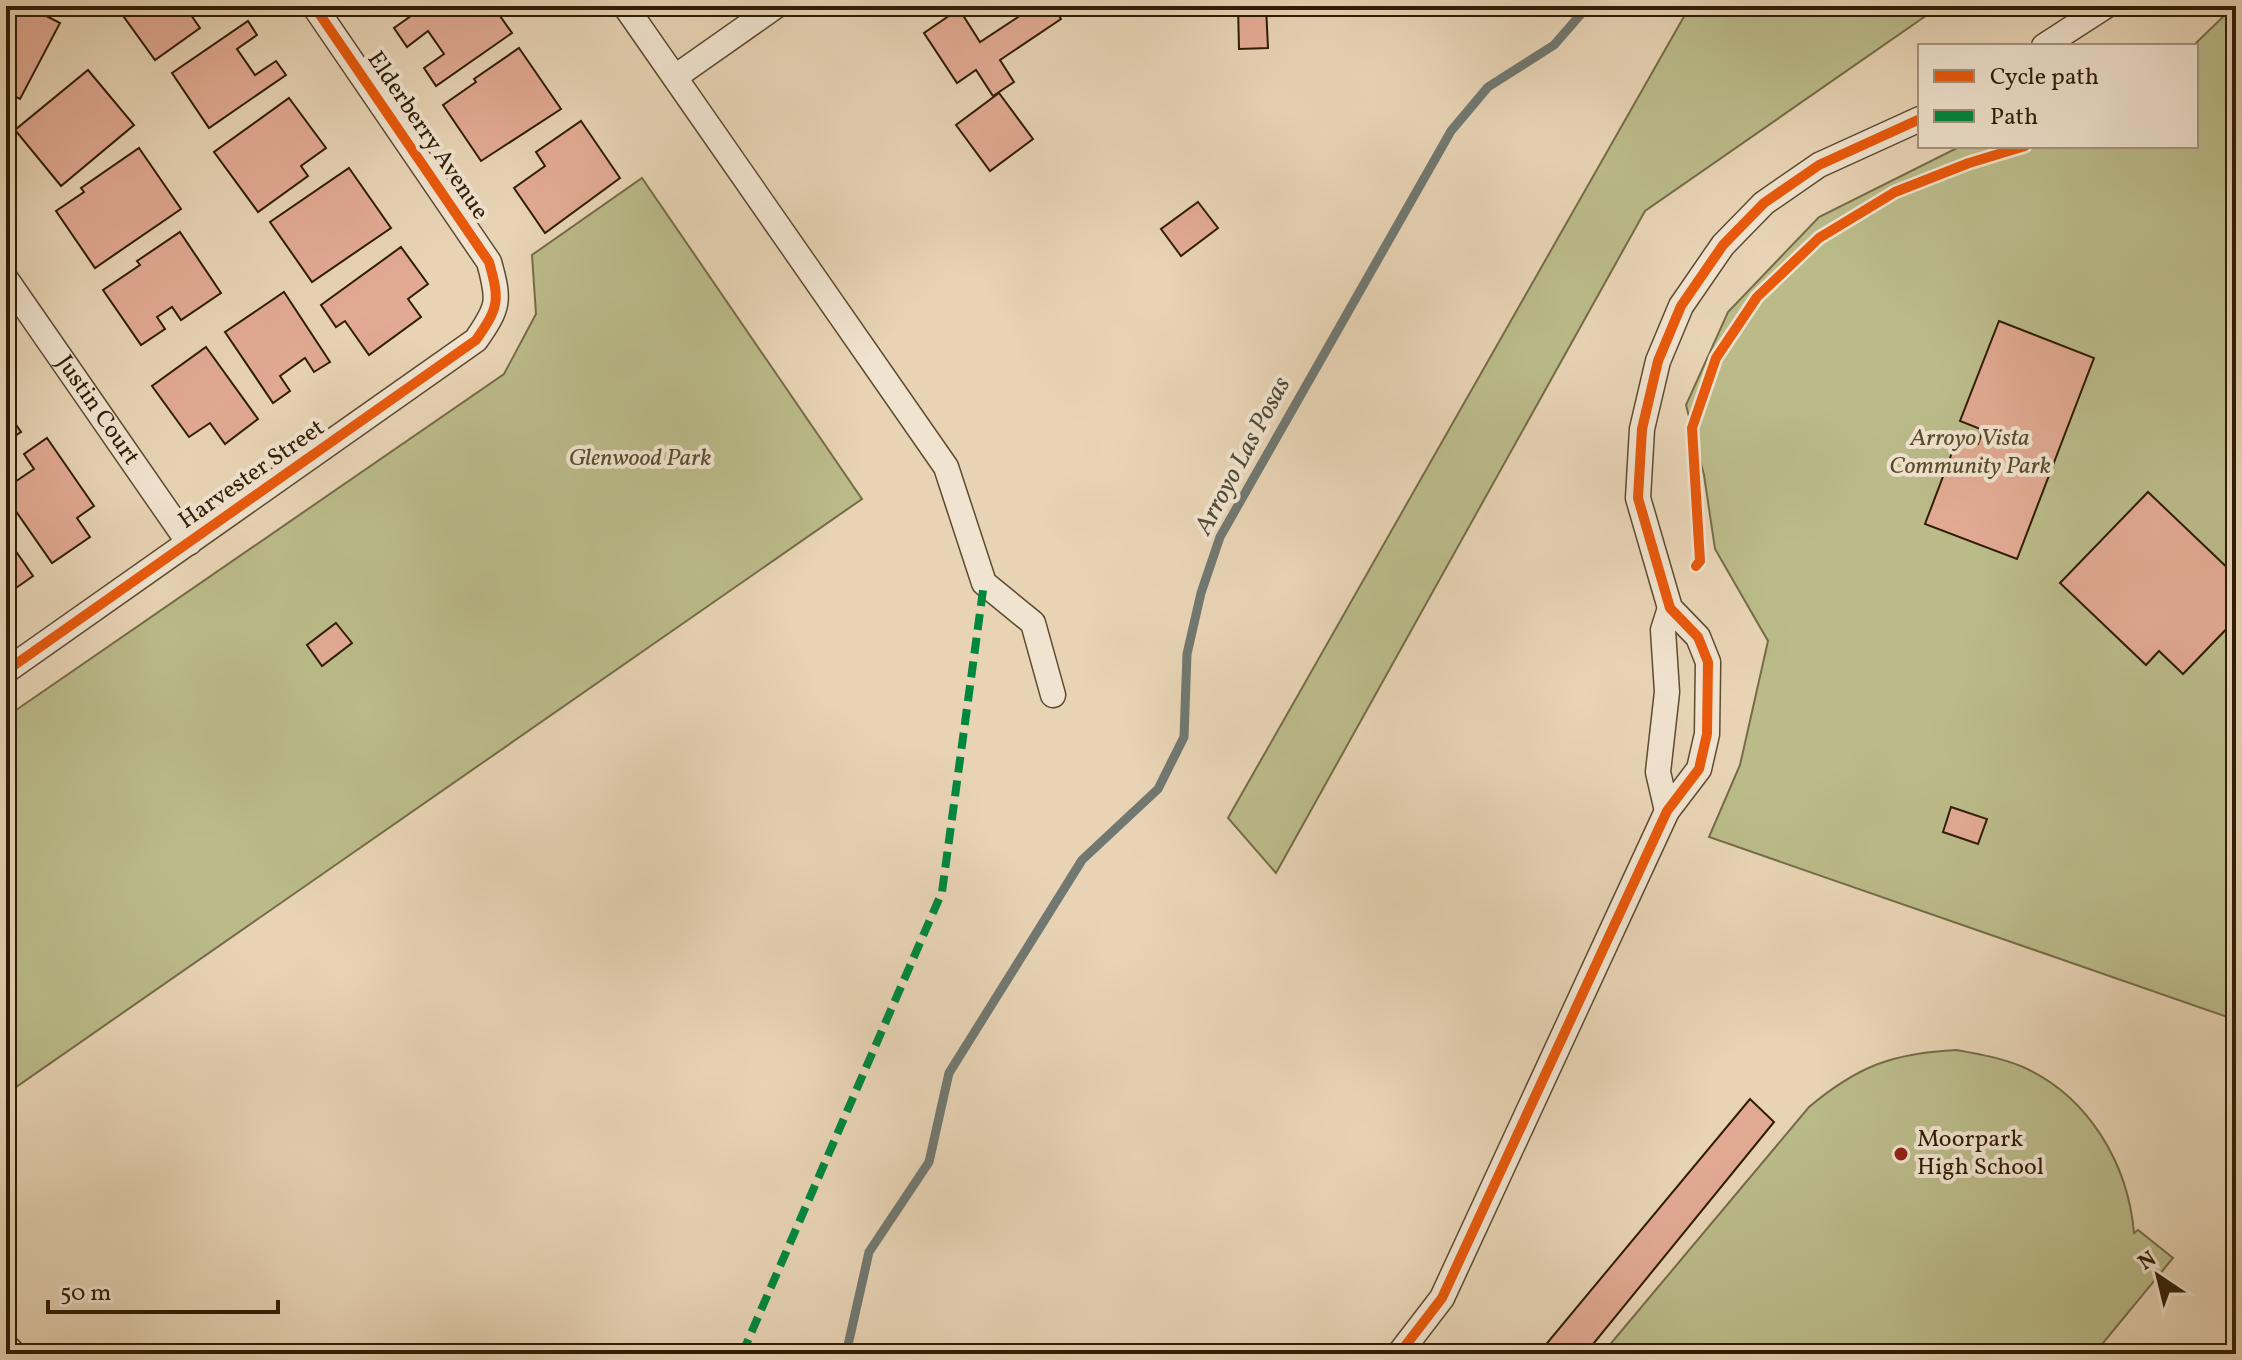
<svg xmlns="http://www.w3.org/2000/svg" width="2242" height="1360" viewBox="0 0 2242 1360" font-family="Vollkorn,serif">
<rect width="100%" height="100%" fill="#e8d4b5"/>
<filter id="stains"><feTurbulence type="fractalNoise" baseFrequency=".0025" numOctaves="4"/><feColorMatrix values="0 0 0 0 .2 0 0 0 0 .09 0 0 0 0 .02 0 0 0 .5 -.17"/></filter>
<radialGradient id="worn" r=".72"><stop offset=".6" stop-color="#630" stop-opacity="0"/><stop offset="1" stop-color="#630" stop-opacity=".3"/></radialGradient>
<!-- green -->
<g fill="#bbbb8a" stroke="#756c47" stroke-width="2">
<path d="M 1690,6 L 1940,6 L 1645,211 L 1276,873 L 1228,818 Z"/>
<path d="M 2234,6 L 2236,6 L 2236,1020 L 1709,837 L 1740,765 L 1768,641 L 1715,549 L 1704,475 L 1686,405 L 1728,312 L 1819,217 L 1961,146 L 2196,146 L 2196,46 L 2193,46 Z"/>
<path d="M 642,178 L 862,499 L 6,1094 L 6,717 L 504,374 L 536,314 L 532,255 Z"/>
<path d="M 1957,1050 C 1979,1054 2002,1058 2023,1067 C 2088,1096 2128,1163 2134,1233 L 2138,1230 L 2173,1258 L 2094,1354 L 1602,1354 L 1809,1107 C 1858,1066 1893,1053 1957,1050 Z"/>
</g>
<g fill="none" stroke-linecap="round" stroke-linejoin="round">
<!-- stream -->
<path stroke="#717871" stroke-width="9" d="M 846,1354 L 869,1252 L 929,1162 L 949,1073 L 1082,860 L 1158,789 L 1184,737 L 1187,654 L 1201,593 L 1220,537 L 1451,131 L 1488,87 L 1554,45 L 1588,6"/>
</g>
<!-- building -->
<g fill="#e2aa93" stroke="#2f1d04" stroke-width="2">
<path d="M 6,6 L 27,6 L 60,23 L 20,99 L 6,92 L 16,69 L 6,64 Z"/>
<path d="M 116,6 L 203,6 L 191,15 L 200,28 L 155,60 Z"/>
<path d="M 425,6 L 493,6 L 512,33 L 436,86 L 424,68 L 444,54 L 428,31 L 407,47 L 394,28 Z"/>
<path d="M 1014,6 L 1052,6 L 1061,19 L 1000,60 L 1014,82 L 993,96 L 976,70 L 957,83 L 924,33 L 959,9 L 980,42 L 1018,17 L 1011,7 Z"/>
<path d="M 1238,6 L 1266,6 L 1268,48 L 1239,49 Z"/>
<path d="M 248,21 L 257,35 L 237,49 L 255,75 L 276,61 L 286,75 L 209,128 L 172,73 Z"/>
<path d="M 519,48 L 561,109 L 481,161 L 443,105 L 476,82 L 474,79 Z"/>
<path d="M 88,70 L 134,125 L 61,186 L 15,130 Z"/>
<path d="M 999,93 L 1033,139 L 990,171 L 956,125 Z"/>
<path d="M 289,98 L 326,148 L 301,166 L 308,176 L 258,212 L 214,152 Z"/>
<path d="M 581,121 L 620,178 L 545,233 L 514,188 L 545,166 L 536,152 Z"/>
<path d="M 139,148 L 181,209 L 95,268 L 56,211 L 84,192 L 81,188 Z"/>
<path d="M 349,168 L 391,228 L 312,282 L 270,222 Z"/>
<path d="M 1198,202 L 1218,228 L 1181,256 L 1161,229 Z"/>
<path d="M 180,232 L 221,293 L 181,320 L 172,307 L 157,317 L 165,329 L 141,345 L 103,290 L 140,265 L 137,261 Z"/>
<path d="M 401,247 L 428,284 L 408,299 L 421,317 L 369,355 L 345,321 L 336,327 L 321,305 Z"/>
<path d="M 284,292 L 330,362 L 314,372 L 305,358 L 280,376 L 290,391 L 273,403 L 225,332 Z"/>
<path d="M 1999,321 L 2094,358 L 2017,559 L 1925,524 L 1958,437 L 1978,444 L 1983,430 L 1960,421 Z"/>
<path d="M 206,347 L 258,419 L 225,444 L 210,423 L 189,437 L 152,386 Z"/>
<path d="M 6,410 L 21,432 L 6,442 Z"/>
<path d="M 47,438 L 94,506 L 77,518 L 90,537 L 52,563 L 6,497 L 6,488 L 34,469 L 24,454 Z"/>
<path d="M 2148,492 L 2236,576 L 2236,619 L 2183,674 L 2159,651 L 2146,665 L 2060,583 Z"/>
<path d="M 6,537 L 33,576 L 16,588 L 6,575 Z"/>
<path d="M 336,623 L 352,643 L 322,666 L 307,645 Z"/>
<path d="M 1951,807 L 1987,819 L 1978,844 L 1943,832 Z"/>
<path d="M 1750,1099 L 1774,1122 L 1585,1354 L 1538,1354 Z"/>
</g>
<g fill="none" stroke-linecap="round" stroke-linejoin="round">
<defs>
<g id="minor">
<path d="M 625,6 L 946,467 L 984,583 L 1033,623 L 1053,695"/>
<path d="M 2044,46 L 2106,6"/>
<path d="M 675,77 L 776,6"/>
<path id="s1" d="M 6,279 L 189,543"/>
<path d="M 6,671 L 476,340 C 499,307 500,301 489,262 L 314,6"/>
<path d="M 1667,811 L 1658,772 L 1667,692 L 1663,630 L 1670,608"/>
<path d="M 1399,1354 L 1442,1298 L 1667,811 L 1699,769 L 1707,734 L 1708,662 L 1698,637 L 1670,608 L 1638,498 L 1642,429 L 1658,361 L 1681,306 L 1723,245 L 1764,203 L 1819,165 L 1920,119"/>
</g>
<path id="secondary" d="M 6,1353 L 7,1354"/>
</defs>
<!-- minor casing -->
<use href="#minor" stroke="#5d4b30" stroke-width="27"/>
<!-- secondary casing -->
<use href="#secondary" stroke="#2f1d04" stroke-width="37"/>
<!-- minor -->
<use href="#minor" stroke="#f0e3cf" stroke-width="24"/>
<!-- secondary -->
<use href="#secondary" stroke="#f0e3cf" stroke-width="34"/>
<!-- quiet -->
<path stroke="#00873e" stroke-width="8" stroke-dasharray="16 8" stroke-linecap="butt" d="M 742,1354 L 942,892 L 984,583"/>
<defs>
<g id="cycleway">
<path d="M 1696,566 L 1700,561 L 1692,428 L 1716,358 L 1757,297 L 1819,238 L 1895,192 L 1969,163 L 2025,146"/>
<path d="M 6,671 L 476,340 C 499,307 500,301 489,262 L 314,6"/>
<path d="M 1399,1354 L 1442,1298 L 1667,811 L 1699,769 L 1707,734 L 1708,662 L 1698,637 L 1670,608 L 1638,498 L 1642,429 L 1658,361 L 1681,306 L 1723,245 L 1764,203 L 1819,165 L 1920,119"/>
</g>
</defs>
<!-- cycleway casing -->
<use href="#cycleway" stroke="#f0e3cf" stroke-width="15"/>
<!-- cycleway -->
<use href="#cycleway" stroke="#e8590c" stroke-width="10"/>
</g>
<!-- markers -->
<circle fill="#8f2418" stroke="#f0e3cf" stroke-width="3" cx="1901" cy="1154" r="8"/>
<g text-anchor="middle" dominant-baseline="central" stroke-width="8" stroke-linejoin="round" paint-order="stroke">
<!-- street labels -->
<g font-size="24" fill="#2f1d04" stroke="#f0e3cf">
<text transform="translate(427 136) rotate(56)">Elderberry Avenue</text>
<text stroke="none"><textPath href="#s1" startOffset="160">Justin Court</textPath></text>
<text transform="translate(252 475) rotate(-35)">Harvester Street</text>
</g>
<!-- park labels -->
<g font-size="24" font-style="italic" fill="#594c2c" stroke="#f0e3cf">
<text x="1970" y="439">Arroyo Vista<tspan x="1970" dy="28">Community Park</tspan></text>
<text x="640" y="459">Glenwood Park</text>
</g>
<!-- poi labels -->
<g font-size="24" fill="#2f1d04" stroke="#f0e3cf" text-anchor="start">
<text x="1917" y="1140">Moorpark<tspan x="1917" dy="28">High School</tspan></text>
</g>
<!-- water labels -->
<g font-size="26" font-style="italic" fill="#504b3a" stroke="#f0e3cf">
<text transform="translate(1243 456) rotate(-62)">Arroyo Las Posas</text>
</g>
</g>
<!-- margin -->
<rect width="2242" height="1360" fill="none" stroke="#e8d4b5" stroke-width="32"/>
<rect x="8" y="8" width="2226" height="1344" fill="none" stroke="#2f1d04" stroke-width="4"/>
<rect x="16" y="16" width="2210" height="1328" fill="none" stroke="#2f1d04" stroke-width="2"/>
<!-- legend -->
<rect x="1918" y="44" width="280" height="104" fill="#f0e3cf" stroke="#a3947e" stroke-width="2"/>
<rect x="1934" y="70" width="40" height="12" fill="#e8590c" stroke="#a3947e" stroke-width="2"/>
<text x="1990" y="84" font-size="24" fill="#2f1d04">Cycle path</text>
<rect x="1934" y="110" width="40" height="12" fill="#00873e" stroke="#a3947e" stroke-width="2"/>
<text x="1990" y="124" font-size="24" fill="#2f1d04">Path</text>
<!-- north arrow -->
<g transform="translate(2158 1276) rotate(325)" stroke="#f0e3cf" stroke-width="6" paint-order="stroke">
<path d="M0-6L14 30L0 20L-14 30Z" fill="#2f1d04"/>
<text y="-12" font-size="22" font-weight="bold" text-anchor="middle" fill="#2f1d04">N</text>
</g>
<!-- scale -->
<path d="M48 1300v12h230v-12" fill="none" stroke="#2f1d04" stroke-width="4"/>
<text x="60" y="1300" font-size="24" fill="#2f1d04" stroke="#f0e3cf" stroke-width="6" paint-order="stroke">50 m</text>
<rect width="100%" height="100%" filter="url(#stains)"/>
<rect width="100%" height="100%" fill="url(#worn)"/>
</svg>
